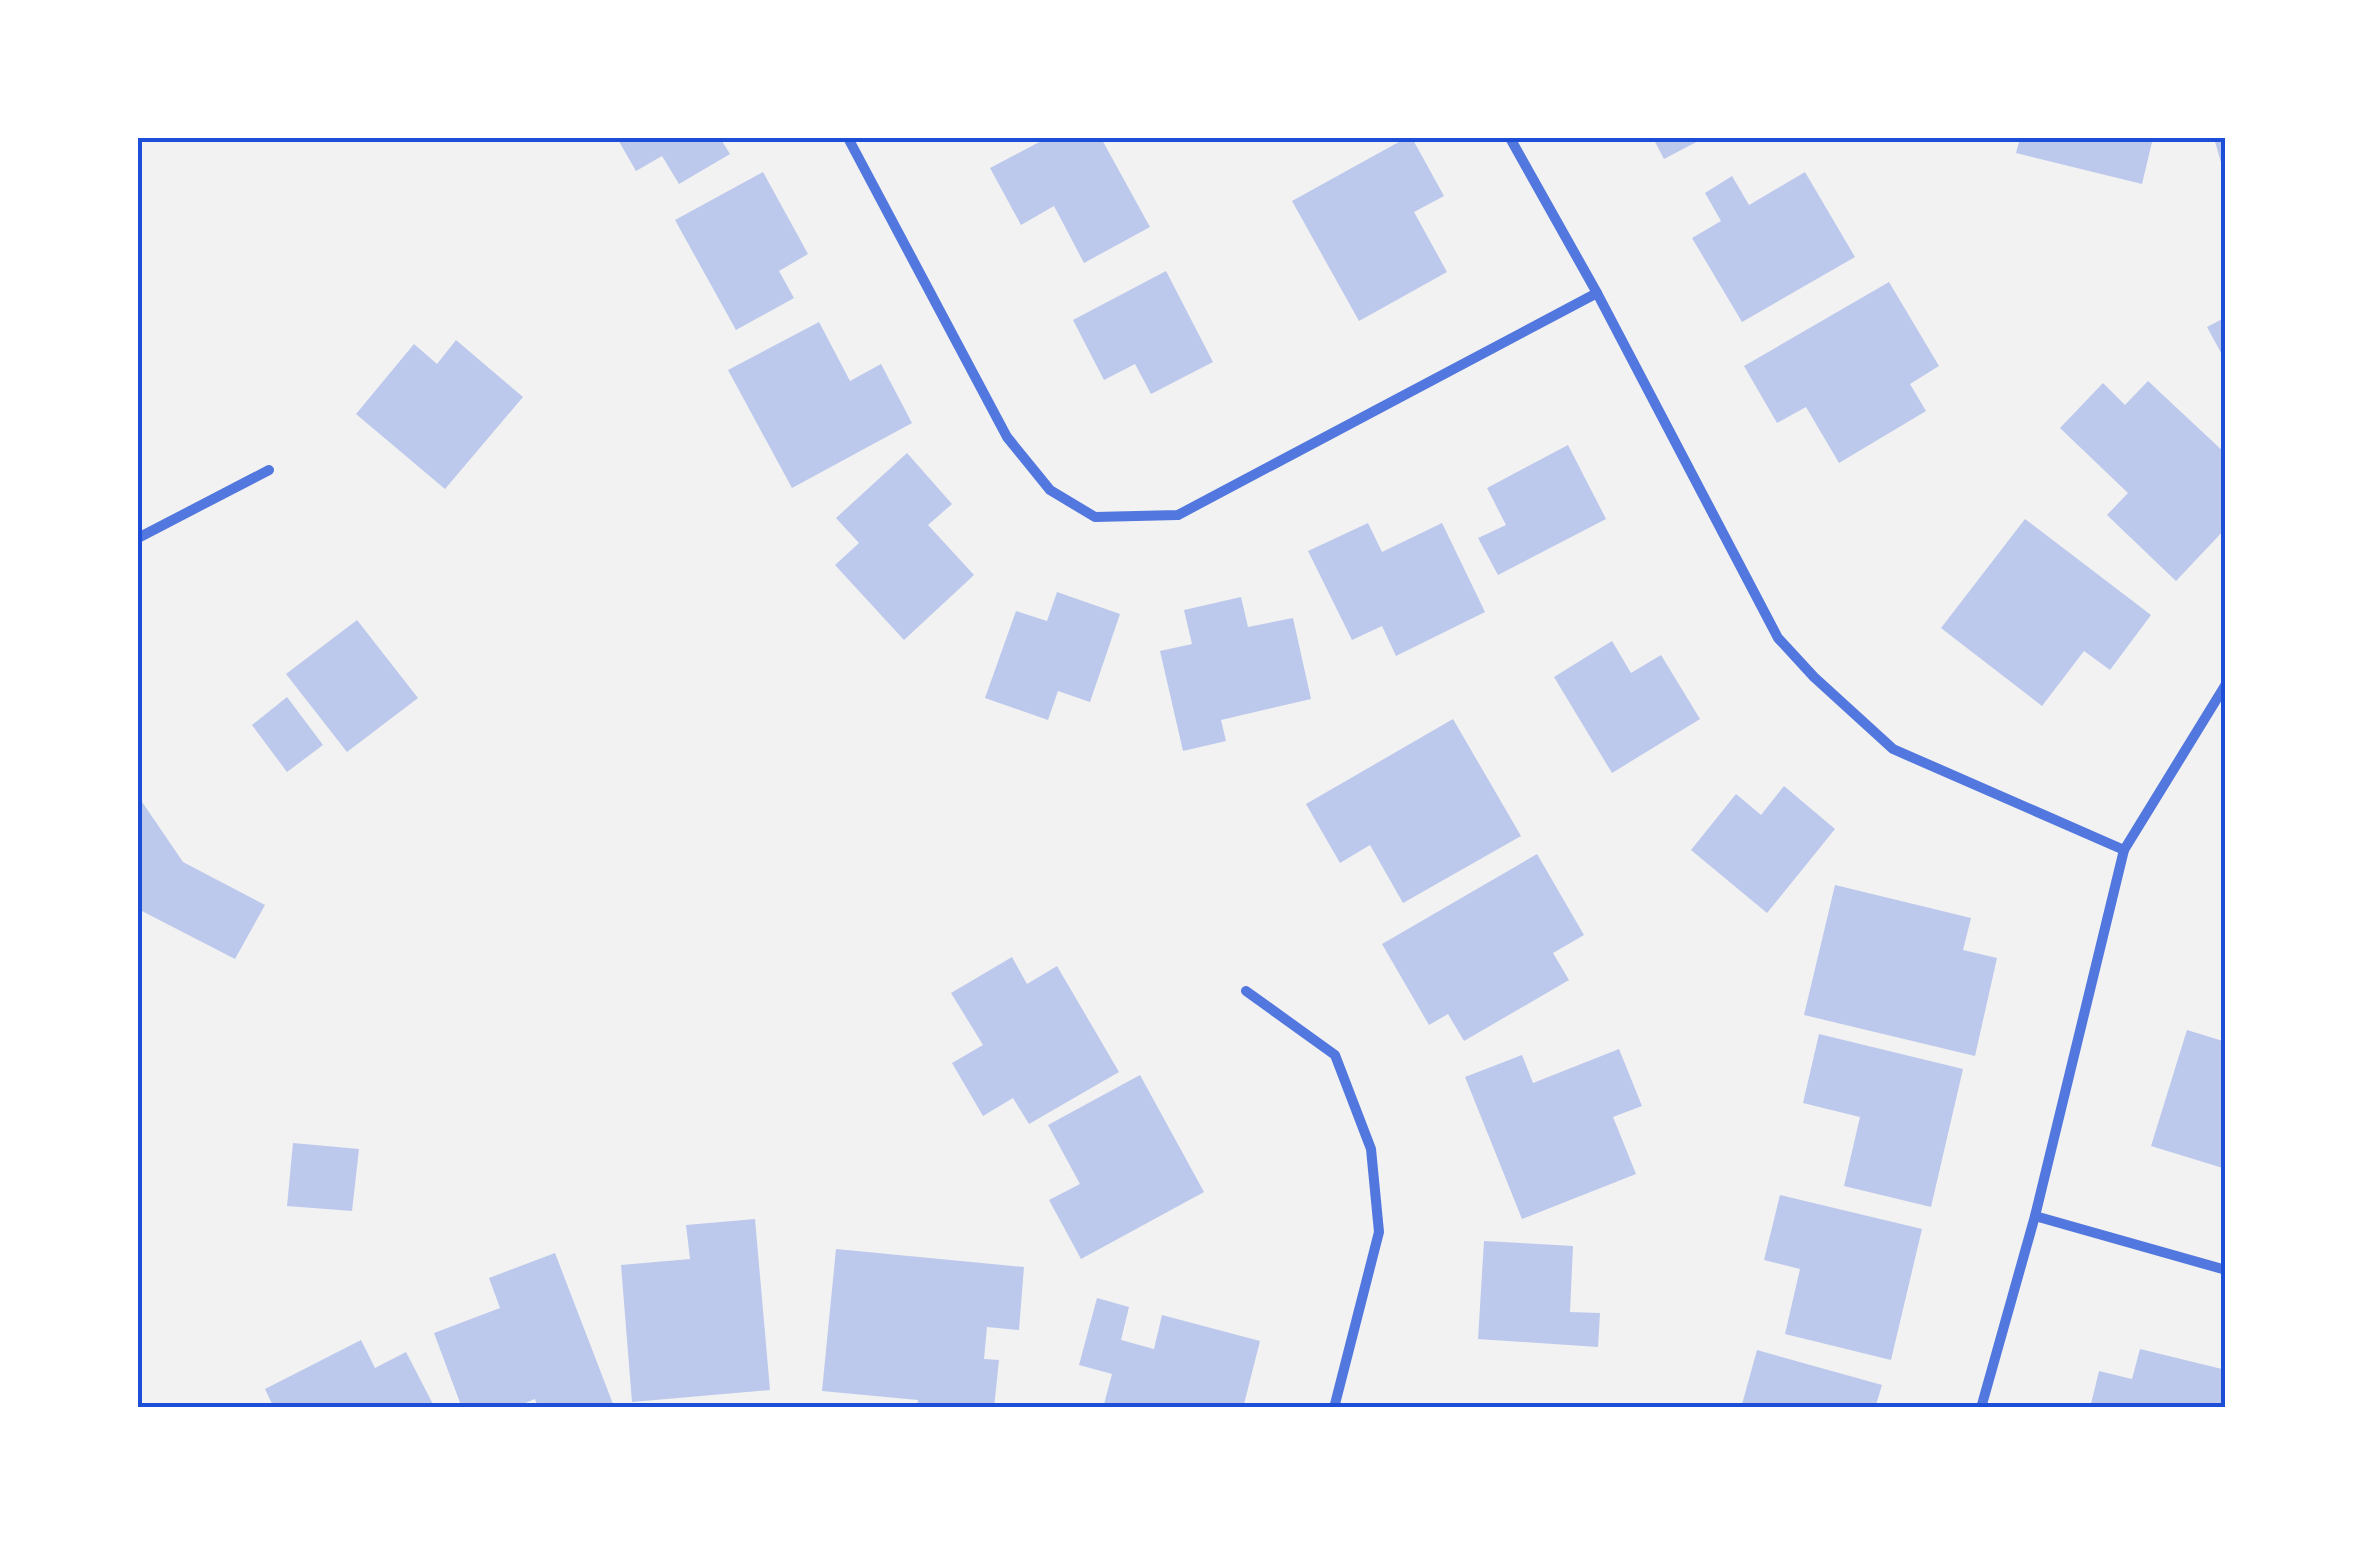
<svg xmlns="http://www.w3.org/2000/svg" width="2363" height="1545" viewBox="0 0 2363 1545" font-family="'Public Sans',sans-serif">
<rect width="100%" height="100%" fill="#f2f2f2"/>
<!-- building -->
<g fill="#bdc9ec">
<path d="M 617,138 L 720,138 L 730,154 L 679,184 L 662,156 L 636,171 Z"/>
<path d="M 1047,138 L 1101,138 L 1150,227 L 1084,263 L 1054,206 L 1021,225 L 990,168 Z"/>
<path d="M 1406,138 L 1412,138 L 1444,196 L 1414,212 L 1447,272 L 1359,321 L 1292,201 Z"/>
<path d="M 1653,138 L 1704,138 L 1664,159 Z"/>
<path d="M 2020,138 L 2153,138 L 2142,184 L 2016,153 Z"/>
<path d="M 2214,138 L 2226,138 L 2226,173 L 2224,173 Z"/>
<path d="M 763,172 L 808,254 L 779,271 L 794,298 L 736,330 L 675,220 Z"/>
<path d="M 1805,172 L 1855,257 L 1742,322 L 1692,238 L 1721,221 L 1705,193 L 1732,176 L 1749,205 Z"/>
<path d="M 1166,271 L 1213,362 L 1151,394 L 1135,364 L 1104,380 L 1073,320 Z"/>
<path d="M 1889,282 L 1939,366 L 1910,384 L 1926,411 L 1839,463 L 1806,407 L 1777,423 L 1744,366 Z"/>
<path d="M 2226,317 L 2226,362 L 2207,327 Z"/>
<path d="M 819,322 L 850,381 L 881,364 L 912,423 L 792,488 L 728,370 Z"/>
<path d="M 456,340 L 523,397 L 445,489 L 356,414 L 414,344 L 437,364 Z"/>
<path d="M 2148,381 L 2226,454 L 2226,528 L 2176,581 L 2107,515 L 2128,493 L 2060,428 L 2103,383 L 2125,405 Z"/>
<path d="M 1568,445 L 1606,519 L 1498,575 L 1478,538 L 1506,525 L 1487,488 Z"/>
<path d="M 907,453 L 952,504 L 928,525 L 974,575 L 904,640 L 835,565 L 859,543 L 836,518 Z"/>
<path d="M 2025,519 L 2151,615 L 2110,670 L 2084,651 L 2042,706 L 1941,628 Z"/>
<path d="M 1368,523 L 1382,552 L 1442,523 L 1485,612 L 1396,656 L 1382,626 L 1352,640 L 1308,551 Z"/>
<path d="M 1057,592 L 1120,614 L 1090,702 L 1058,691 L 1048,720 L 985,698 L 1016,611 L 1047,621 Z"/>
<path d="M 1241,597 L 1248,627 L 1293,618 L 1311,699 L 1221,720 L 1226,741 L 1183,751 L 1160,651 L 1192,644 L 1184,610 Z"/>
<path d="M 357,620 L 418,698 L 347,752 L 286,674 Z"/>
<path d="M 1612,641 L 1631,673 L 1661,655 L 1700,719 L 1612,773 L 1554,677 Z"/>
<path d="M 287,697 L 323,745 L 287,772 L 252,725 Z"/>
<path d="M 1453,719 L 1521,836 L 1403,903 L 1370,845 L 1340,863 L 1306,804 Z"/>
<path d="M 1784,786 L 1835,829 L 1767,913 L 1691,850 L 1736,794 L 1761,815 Z"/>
<path d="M 138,796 L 183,862 L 265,905 L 235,959 L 138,909 Z"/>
<path d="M 1537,854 L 1584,935 L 1553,953 L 1569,980 L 1464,1041 L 1448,1014 L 1429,1025 L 1382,944 Z"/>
<path d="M 1835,885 L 1971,918 L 1963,950 L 1997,958 L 1975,1056 L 1804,1015 Z"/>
<path d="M 1012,957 L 1027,984 L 1057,966 L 1119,1072 L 1029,1124 L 1013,1098 L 983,1116 L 952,1063 L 983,1045 L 951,993 Z"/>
<path d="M 2187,1030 L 2226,1042 L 2226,1169 L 2151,1146 Z"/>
<path d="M 1819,1034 L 1963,1069 L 1931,1207 L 1844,1186 L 1860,1117 L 1803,1103 Z"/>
<path d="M 1619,1049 L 1642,1106 L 1613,1117 L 1636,1174 L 1522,1219 L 1465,1077 L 1522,1055 L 1533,1083 Z"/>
<path d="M 1140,1075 L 1204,1192 L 1081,1259 L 1049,1200 L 1080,1184 L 1048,1125 Z"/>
<path d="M 293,1143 L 359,1149 L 352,1211 L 287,1206 Z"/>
<path d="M 1780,1195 L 1922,1229 L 1891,1360 L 1785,1334 L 1800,1269 L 1764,1260 Z"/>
<path d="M 755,1219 L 770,1390 L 632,1402 L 621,1265 L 690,1259 L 686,1225 Z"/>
<path d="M 1484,1241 L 1573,1246 L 1570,1312 L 1600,1313 L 1598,1347 L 1478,1339 Z"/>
<path d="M 836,1249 L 1024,1267 L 1019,1330 L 987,1327 L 984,1359 L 999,1360 L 994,1408 L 917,1408 L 918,1400 L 822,1391 Z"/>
<path d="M 555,1253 L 613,1404 L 605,1408 L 538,1408 L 535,1399 L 513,1408 L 462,1408 L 434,1333 L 500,1308 L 489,1278 Z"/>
<path d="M 1097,1298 L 1129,1307 L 1121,1340 L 1154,1349 L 1162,1315 L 1260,1341 L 1243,1408 L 1103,1408 L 1112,1374 L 1079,1365 Z"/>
<path d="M 361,1340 L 375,1368 L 406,1352 L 435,1408 L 274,1408 L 265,1389 Z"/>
<path d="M 2140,1349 L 2226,1370 L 2226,1408 L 2090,1408 L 2099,1371 L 2132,1379 Z"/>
<path d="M 1757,1350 L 1882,1385 L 1875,1408 L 1741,1408 Z"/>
</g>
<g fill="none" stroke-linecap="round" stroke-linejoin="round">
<!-- minor -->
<g stroke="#5277de" stroke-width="10">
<path d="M 848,138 L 1007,437 L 1050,490 L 1095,517 L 1178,515 L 1597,293"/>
<path d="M 1510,138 L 1597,293 L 1778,638 L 1814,677 L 1893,749 L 2124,850"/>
<path d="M 138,538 L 269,470"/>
<path d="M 1246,991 L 1335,1055 L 1371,1149 L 1379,1232 L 1334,1408"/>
<path d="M 2035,1216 L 2226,1270"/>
<path d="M 1981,1408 L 2035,1216 L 2124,850 L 2226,684"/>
</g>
</g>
<!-- border -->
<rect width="2363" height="1545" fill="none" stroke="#ffffff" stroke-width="280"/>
<rect x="140" y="140" width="2083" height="1265" fill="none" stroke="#1d4ed8" stroke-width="4"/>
</svg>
